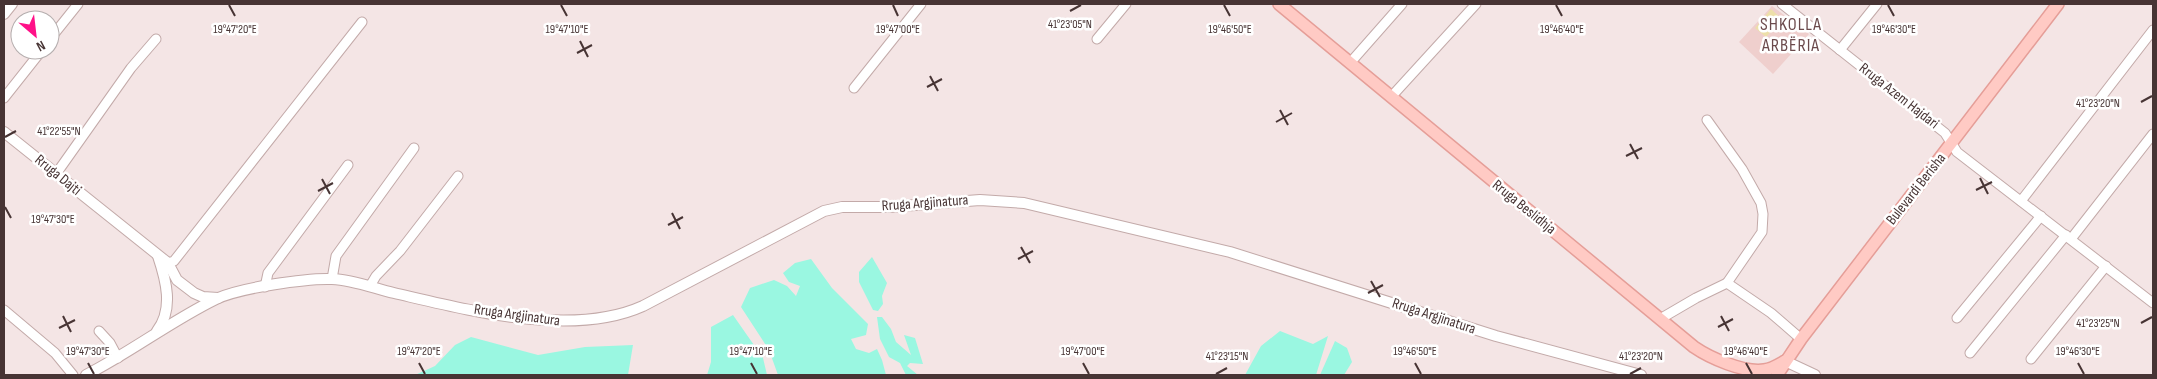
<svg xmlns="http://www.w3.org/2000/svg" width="2157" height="379" viewBox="0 0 2157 379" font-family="'Sofia Sans Condensed',sans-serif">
<rect width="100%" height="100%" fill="#f4e5e5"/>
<!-- education -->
<path fill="#efcfcd" d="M 1772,6 L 1809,34 L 1773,74 L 1739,42 Z"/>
<!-- green -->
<path fill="#eddfa9" d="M 1771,9 L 1782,19 L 1766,37 L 1755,28 Z"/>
<!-- water -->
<g fill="#9af7e1">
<path d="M 872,257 L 887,283 L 882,296 L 883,304 L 878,311 L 873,310 L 859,282 L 859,272 Z"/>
<path d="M 811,259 L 832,288 L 868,324 L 866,335 L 851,339 L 856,349 L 869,353 L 877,349 L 882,360 L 886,375 L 778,375 L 769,350 L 741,307 L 750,288 L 774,280 L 787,286 L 796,296 L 800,286 L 789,282 L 783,273 L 795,263 Z"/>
<path d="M 733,315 L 763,358 L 767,375 L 707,375 L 711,362 L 711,327 Z"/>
<path d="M 882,317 L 891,329 L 896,342 L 911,355 L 904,335 L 915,338 L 923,364 L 910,363 L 907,366 L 918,375 L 906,375 L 900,363 L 889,357 L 880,339 L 877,317 Z"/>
<path d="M 1280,331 L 1313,344 L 1328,336 L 1316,375 L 1245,375 L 1261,346 Z"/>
<path d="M 471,337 L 538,355 L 585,347 L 633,345 L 628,375 L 415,375 L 435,366 L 455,345 Z"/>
<path d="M 1335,341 L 1347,348 L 1352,362 L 1344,375 L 1320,375 Z"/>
</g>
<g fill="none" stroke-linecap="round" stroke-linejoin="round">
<defs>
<g id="minor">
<path d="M 1782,4 L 1945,133 L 1957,152 L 2153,303"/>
<path d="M 50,39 L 78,4"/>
<path d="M 1097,39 L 1126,4"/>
<path d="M 1840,50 L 1877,4"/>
<path d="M 1350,63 L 1402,4"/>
<path d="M 854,88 L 921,4"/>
<path d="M 1391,97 L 1476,4"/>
<path d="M 4,98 L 42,50"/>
<path d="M 1707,120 L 1742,169 L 1761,203 L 1763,214 L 1762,232 L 1727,283"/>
<path d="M 56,174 L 131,68 L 156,39"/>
<path d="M 2021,201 L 2153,30"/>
<path d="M 2071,239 L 2153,134"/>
<path d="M 168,263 L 174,261 L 362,22"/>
<path d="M 332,279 L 336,256 L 414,148"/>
<path d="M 370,286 L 376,276 L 400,251 L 458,176"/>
<path d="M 265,287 L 268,273 L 348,165"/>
<path d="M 4,310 L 55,353 L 73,375"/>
<path d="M 1957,318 L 2041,216"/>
<path d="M 1660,319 L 1696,298 L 1727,283 L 1771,313 L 1801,339"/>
<path d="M 99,331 L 110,343 L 118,358"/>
<path d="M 1970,353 L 2066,235"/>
<path d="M 2031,359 L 2106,266"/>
</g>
<g id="tertiary">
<path d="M 4,14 L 12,4"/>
<path d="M 4,132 L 168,263 L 177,280 L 194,293 L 203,297 L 218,298"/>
<path d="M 157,331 C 174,309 166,280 158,256"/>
<path d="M 1785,361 L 1815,375"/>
<path d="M 86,375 C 131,352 171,321 216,299 C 239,288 306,278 332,279 C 354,280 373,288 394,293 C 468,310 572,338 643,306 L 824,211 L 842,207 L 889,207 L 980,200 L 1024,203 L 1230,252 L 1496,336 L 1641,375"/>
</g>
<g id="secondary">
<path d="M 1279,4 L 1694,347 C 1710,358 1744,373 1764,370 C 1772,369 1778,365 1785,361"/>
<path d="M 1777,375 L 1801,339 L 2058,4"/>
</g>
</defs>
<!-- minor casing -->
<use href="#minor" stroke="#c3aaa9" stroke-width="11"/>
<!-- tertiary casing -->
<use href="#tertiary" stroke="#c3aaa9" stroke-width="12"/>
<!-- secondary casing -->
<use href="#secondary" stroke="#e59e98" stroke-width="14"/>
<!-- minor -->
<use href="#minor" stroke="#fff" stroke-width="9"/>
<!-- tertiary -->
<use href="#tertiary" stroke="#fff" stroke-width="10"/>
<!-- secondary -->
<use href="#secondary" stroke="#ffcac4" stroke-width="11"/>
</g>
<!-- ticks -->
<path fill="none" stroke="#473434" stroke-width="2" d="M 229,5 L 235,16M 561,5 L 567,16M 893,5 L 898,16M 1224,5 L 1230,16M 1556,5 L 1562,16M 1888,5 L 1894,16M 1070,11 L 1081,5M 580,41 L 588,57M 577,53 L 592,45M 930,76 L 938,91M 927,87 L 942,79M 2141,102 L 2152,96M 1280,110 L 1288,125M 1276,122 L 1292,113M 5,137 L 16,131M 1630,144 L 1638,159M 1626,156 L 1642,148M 1980,178 L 1988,194M 322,179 L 330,194M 1976,190 L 1992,182M 318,191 L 333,183M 5,207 L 11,218M 672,213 L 680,229M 668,225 L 683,217M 1021,247 L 1030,263M 1018,259 L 1033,251M 1371,281 L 1380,297M 1368,293 L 1383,285M 63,316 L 71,332M 1721,316 L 1729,331M 2141,323 L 2152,317M 1718,327 L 1733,319M 59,328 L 75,320M 88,363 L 94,374M 419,363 L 425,374M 751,363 L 757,374M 1083,363 L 1089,374M 1415,363 L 1421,374M 1746,363 L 1752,374M 2078,363 L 2084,374M 1216,374 L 1227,368M 1630,374 L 1641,368"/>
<g text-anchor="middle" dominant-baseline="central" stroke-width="5" stroke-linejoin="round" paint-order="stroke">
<!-- street labels -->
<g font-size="15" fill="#473434" stroke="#fff">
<text transform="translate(1899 96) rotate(38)">Rruga Azem Hajdari</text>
<text transform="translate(58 175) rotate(39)">Rruga Dajti</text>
<text transform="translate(1916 189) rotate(-52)">Bulevardi Berisha</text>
<text transform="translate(925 203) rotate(-4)">Rruga Argjinatura</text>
<text transform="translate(1524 207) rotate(39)">Rruga Beslidhja</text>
<text transform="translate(517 315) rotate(8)">Rruga Argjinatura</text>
<text transform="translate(1434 316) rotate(18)">Rruga Argjinatura</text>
</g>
<!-- quarter labels -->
<g font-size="18" letter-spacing="1" fill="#6b4a4c" stroke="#fff">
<text x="1791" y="24">SHKOLLA<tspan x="1791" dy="21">ARBËRIA</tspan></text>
</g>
</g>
<g font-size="12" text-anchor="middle" fill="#473434" stroke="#fff" stroke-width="5" stroke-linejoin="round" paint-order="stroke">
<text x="1070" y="28">41°23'05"N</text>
<text x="235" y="33">19°47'20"E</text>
<text x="567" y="33">19°47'10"E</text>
<text x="898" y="33">19°47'00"E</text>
<text x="1230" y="33">19°46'50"E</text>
<text x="1562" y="33">19°46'40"E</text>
<text x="1894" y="33">19°46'30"E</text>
<text x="2098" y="107">41°23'20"N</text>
<text x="59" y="135">41°22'55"N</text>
<text x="53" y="223">19°47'30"E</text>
<text x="2098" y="327">41°23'25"N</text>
<text x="88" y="355">19°47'30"E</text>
<text x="419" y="355">19°47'20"E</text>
<text x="751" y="355">19°47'10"E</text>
<text x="1083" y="355">19°47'00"E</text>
<text x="1415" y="355">19°46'50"E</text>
<text x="1746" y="355">19°46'40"E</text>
<text x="2078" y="355">19°46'30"E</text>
<text x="1227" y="360">41°23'15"N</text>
<text x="1641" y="360">41°23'20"N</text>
</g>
<!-- border -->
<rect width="2157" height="379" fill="none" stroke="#473434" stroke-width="10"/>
<!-- north arrow -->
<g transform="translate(35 35) rotate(152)"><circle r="24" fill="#ffffff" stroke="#b5aeae"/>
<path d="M0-4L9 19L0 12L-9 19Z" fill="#ff1188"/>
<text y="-8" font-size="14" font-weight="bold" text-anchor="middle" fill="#473434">N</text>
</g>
</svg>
